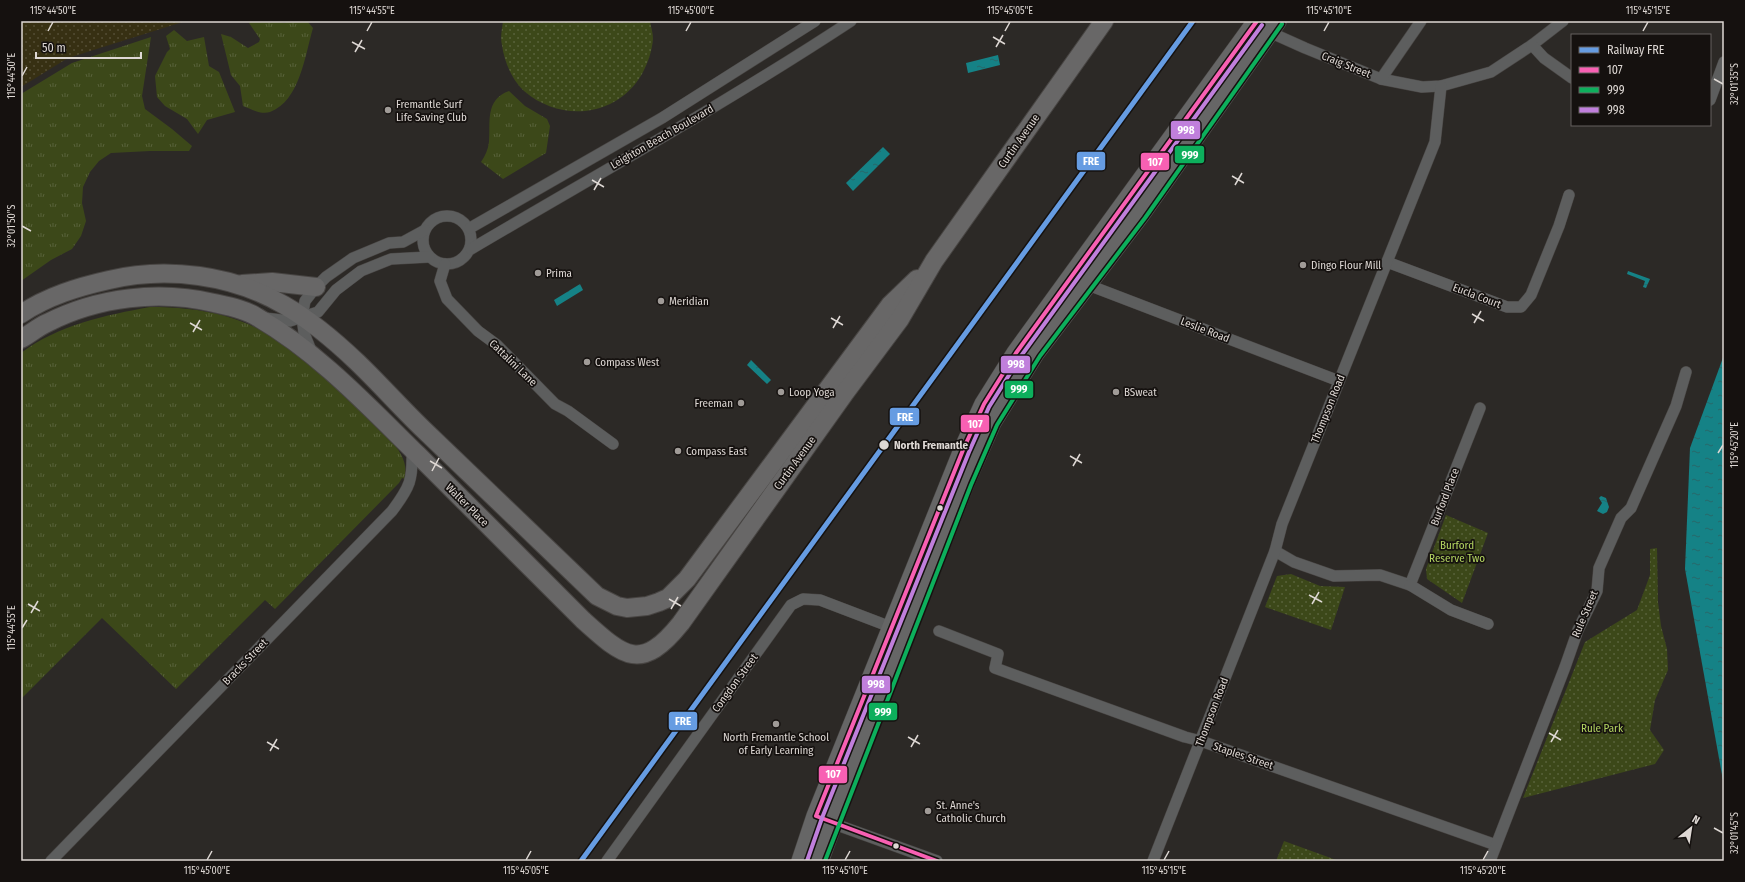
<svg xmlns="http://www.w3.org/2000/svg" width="1745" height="882" viewBox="0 0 1745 882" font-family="'Fira Sans Condensed',sans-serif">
<defs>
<pattern id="grass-tufts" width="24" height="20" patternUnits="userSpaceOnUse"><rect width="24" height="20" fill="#3c4819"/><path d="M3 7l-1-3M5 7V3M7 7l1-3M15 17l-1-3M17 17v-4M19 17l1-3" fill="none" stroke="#58623a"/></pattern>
<pattern id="sand-dots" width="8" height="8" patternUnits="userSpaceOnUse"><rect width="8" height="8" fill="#373013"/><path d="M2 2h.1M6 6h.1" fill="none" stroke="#544d34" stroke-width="1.8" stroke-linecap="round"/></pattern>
<pattern id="park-dots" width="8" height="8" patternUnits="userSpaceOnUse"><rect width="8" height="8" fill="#3c4819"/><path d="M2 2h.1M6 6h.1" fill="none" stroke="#58623a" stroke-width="1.8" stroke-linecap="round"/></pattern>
<pattern id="water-ripples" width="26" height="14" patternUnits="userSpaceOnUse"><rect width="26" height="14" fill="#158286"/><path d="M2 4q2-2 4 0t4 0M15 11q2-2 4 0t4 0" fill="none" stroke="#27686a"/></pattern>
</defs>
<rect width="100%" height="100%" fill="#2c2926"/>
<!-- grass -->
<g fill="url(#grass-tufts)">
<path d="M 251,21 L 276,21 L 285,23 L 287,21 L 307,21 L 313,28 C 305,55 300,101 270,112 C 261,115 251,109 243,106 L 240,86 L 231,75 L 221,34 L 231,37 L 248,48 L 259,42 L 260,39 L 249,23 Z"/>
<path d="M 174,30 L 187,41 L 204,37 L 209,66 L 219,72 L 235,112 L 207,120 L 198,134 L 187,119 L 165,106 L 157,97 L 155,76 L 167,52 L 170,49 L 166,36 Z"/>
<path d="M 151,37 L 142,96 L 145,109 L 172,129 L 192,146 L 189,151 L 150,151 L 111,153 L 99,161 L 90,172 L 83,187 L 82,203 L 86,221 L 81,236 L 72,249 L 51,260 L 21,281 L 21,94 L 72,63 Z"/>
<path d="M 509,91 L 525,106 L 547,119 L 550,126 L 546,153 L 503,179 L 481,162 C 485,156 488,150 489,142 C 491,124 484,100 509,91 Z"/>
<path d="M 150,307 C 175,307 200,309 225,316 C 293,335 341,392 390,439 C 400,451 408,462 405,479 L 402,478 L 399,483 L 275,609 L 265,600 L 176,689 L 102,618 L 21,699 L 21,353 C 58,325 106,315 150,307 Z"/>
</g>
<!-- sand -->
<path fill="url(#sand-dots)" d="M 21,21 L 186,21 L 68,58 L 21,87 Z"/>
<!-- park -->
<g fill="url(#park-dots)">
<path d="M 503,21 L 650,21 C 651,27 653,33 653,39 C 652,51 648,63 642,74 C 617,117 561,123 524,91 C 512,80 504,61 502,45 C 500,38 502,29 503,21 Z"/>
<path d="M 1446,515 L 1488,533 L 1462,603 L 1427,579 L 1426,569 Z"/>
<path d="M 1657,548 L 1658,602 L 1661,626 L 1667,649 L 1668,670 L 1655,700 L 1650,730 L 1664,750 L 1655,764 L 1523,798 L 1585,642 L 1637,610 L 1650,575 L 1650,549 Z"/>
<path d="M 1291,574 L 1320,586 L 1345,587 L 1331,630 L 1265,607 L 1277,576 Z"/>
<path d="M 1284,841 L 1339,861 L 1276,861 Z"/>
</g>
<!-- water -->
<g fill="url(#water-ripples)">
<path d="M 998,55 L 1000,65 L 968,73 L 966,63 Z"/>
<path d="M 883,147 L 890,154 L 853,191 L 846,183 Z"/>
<path d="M 1628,271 L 1650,279 L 1646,288 L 1643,287 L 1645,281 L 1627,274 Z"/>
<path d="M 580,284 L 583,290 L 557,306 L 554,300 Z"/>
<path d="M 1724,355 L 1724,786 L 1685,569 L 1690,448 Z"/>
<path d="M 751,360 L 771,380 L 767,384 L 747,365 Z"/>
<path d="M 1601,496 L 1606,498 L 1609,507 L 1607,512 L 1603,514 L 1597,511 L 1602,503 L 1599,498 Z"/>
</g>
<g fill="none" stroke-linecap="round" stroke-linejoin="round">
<defs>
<g id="minor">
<path d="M 1265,27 L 1276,35 L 1305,48 L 1381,79 L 1422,87 L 1441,86 L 1491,72 L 1532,45 L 1563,21"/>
<path d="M 1532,45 L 1544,58 L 1572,78"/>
<path d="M 1381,79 L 1421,21"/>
<path d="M 1710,100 L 1724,62"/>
<circle cx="447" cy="240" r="24"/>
<path d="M 470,228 L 662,118 L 815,21"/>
<path d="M 471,249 C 598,174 728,102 851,21"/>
<path d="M 1387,262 L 1507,307 L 1521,307 L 1531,295 L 1559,226 L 1569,195"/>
<path d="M 445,264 L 440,281 L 447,299 L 478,331 L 497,345 L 555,404 L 568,411 L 613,444"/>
<path d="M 1083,283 L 1339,381"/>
<path d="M 265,318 L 290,321 L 318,312 L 336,290 L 361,271 L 391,259 L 429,257"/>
<path d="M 312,353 L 304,333 L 302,317 L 305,301 L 316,287 L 326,277 L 353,258 L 389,243 L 403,242 L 425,230"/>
<path d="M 1275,551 L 1294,562 L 1334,576 L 1380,575 L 1410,585 L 1480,408"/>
<path d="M 1410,585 L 1451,610 L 1488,624"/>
<path d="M 939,631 L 998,654 L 995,668 L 1185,737 L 1201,741 L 1496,845"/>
<path d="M 829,822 L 937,861"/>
<path d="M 51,861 L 392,511 C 410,487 413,480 412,450"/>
<path d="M 607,861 L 791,605 L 803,599 L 820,600 L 896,629"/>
<path d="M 1153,861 L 1275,551 L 1282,524 L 1435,142 L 1441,86"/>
<path d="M 1490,861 L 1565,667 L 1578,630 L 1597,591 L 1599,568 L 1621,518 L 1631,508 L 1676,406 L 1686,372"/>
</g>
<g id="primary">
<path d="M 242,284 L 272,282 L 316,287"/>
<path d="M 21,314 C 48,296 78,287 109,280 C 167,266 233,275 284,305 C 310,320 335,341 357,362 C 380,384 401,408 424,430 C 482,485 539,541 597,596 L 617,606 L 627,608 L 647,606 L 659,602 L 668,598 L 687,579 L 890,305 L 917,279"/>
<path d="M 21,339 C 30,334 38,327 47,323 C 98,297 159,290 214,303 C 228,306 245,309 257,317 C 319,353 367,405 418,455 C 473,510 528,565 583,620 C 624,657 641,673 681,623 L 847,390 L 900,319 L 934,261 L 1104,21"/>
</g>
<g id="trunk">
<path d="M 801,861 L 816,816 L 963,450 L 984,404 L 1016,353 L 1257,21"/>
<path d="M 819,861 L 841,801 L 906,633 L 965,483 L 992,422 L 1035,353 L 1140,215 L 1277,21"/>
</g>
</defs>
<!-- minor casing -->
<use href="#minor" stroke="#484543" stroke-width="12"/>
<!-- primary casing -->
<use href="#primary" stroke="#484543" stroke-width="20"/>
<!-- trunk casing -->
<use href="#trunk" stroke="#484543" stroke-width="20"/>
<!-- minor -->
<use href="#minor" stroke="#5d5e5e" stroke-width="11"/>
<!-- primary -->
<use href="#primary" stroke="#686767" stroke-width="18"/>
<!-- trunk -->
<use href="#trunk" stroke="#666" stroke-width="19"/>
<defs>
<path id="bus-1" d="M 937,861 L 816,816 L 963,450 L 984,404 L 1016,353 L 1257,21"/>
<path id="bus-2" d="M 825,861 L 971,485 L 997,425 L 1040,356 L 1145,218 L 1282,24"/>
<path id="bus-3" d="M 807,861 L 822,818 L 969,452 L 989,407 L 1021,356 L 1262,25"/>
</defs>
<!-- bus-1 casing -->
<use href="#bus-1" stroke="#15110f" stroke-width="7"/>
<!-- bus-2 casing -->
<use href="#bus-2" stroke="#15110f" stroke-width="7"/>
<!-- bus-3 casing -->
<use href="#bus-3" stroke="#15110f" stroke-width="7"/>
<!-- bus-1 -->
<use href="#bus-1" stroke="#f860b3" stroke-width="4"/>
<!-- bus-2 -->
<use href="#bus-2" stroke="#0daf5c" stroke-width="4"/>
<!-- bus-3 -->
<use href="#bus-3" stroke="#c07fdc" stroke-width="4"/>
<defs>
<path id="rail-1" d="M 581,861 L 1193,21"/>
</defs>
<!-- rail-1 casing -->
<use href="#rail-1" stroke="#15110f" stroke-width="8"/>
<!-- rail-1 -->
<use href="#rail-1" stroke="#669ce2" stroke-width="5"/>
</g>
<!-- ticks -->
<path fill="none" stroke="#ded8d4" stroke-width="1.5" d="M 48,31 L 53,22M 367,31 L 372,22M 686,31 L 691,22M 1005,31 L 1010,22M 1324,31 L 1329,22M 1643,31 L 1648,22M 993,37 L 1005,44M 352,42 L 365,49M 996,47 L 1003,35M 355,52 L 362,40M 22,76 L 27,67M 1714,79 L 1723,84M 1232,176 L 1244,183M 592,180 L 604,187M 1235,185 L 1242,173M 594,190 L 601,178M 22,226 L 31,231M 1472,314 L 1484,321M 831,318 L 843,325M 190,323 L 202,330M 1474,323 L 1481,311M 833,328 L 840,316M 193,332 L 200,320M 1718,453 L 1723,445M 1070,456 L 1082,463M 430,461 L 442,468M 1073,466 L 1080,454M 432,471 L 439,458M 1309,595 L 1322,602M 669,599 L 681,606M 28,604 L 40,611M 1312,604 L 1319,592M 671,609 L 678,597M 31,613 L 38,601M 22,628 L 27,620M 1549,733 L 1561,740M 908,737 L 920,744M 267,742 L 279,749M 1551,742 L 1558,730M 911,747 L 918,735M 270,751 L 277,739M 1714,828 L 1723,833M 207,860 L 212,851M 526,860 L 531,851M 845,860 L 850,851M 1164,860 L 1169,851M 1483,860 L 1488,851"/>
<!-- markers -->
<g fill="#a09b97" stroke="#15110f" stroke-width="1.5">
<circle cx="388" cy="110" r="4"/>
<circle cx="1303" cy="265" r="4"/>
<circle cx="538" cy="273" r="4"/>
<circle cx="661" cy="301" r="4"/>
<circle cx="587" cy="362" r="4"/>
<circle cx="781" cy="392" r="4"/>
<circle cx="1116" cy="392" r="4"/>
<circle cx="741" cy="403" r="4"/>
<circle cx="678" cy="451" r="4"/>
<circle cx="776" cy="724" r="4"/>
<circle cx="928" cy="811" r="4"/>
</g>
<g fill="#ded8d4" stroke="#15110f" stroke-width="1.5">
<circle cx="884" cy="445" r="5.5"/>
<circle cx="940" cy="508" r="3.5"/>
<circle cx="896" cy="846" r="3.5"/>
</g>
<g text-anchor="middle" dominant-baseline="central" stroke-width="3.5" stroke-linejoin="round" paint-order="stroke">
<!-- street labels -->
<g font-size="11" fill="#ded8d4" stroke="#15110f">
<text transform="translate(1346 65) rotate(22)">Craig Street</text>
<text transform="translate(662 137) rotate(-30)">Leighton Beach Boulevard</text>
<text transform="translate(1019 141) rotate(-55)">Curtin Avenue</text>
<text transform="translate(1477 296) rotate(21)">Eucla Court</text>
<text transform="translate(1205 330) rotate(21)">Leslie Road</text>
<text transform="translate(513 363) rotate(44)">Cattalini Lane</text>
<text transform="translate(1328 409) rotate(-68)">Thompson Road</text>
<text transform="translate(795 463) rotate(-54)">Curtin Avenue</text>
<text transform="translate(1445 497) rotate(-69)">Burford Place</text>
<text transform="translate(467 505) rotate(45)">Walter Place</text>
<text transform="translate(1585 614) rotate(-67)">Rule Street</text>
<text transform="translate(245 662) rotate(-46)">Bracks Street</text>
<text transform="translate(735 683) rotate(-54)">Congdon Street</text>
<text transform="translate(1212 712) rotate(-69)">Thompson Road</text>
<text transform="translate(1243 756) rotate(19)">Staples Street</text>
</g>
<!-- poi labels -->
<g font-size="11" fill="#ded8d4" stroke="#15110f" text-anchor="start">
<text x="396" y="104">Fremantle Surf<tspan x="396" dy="13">Life Saving Club</tspan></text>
<text x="1311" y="265">Dingo Flour Mill</text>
<text x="546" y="273">Prima</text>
<text x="669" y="301">Meridian</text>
<text x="595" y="362">Compass West</text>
<text x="789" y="392">Loop Yoga</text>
<text x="1124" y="392">BSweat</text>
<text x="733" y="403" text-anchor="end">Freeman</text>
<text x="686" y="451">Compass East</text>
<text x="776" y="737" text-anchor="middle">North Fremantle School<tspan x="776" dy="13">of Early Learning</tspan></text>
<text x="936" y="805">St. Anne's<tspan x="936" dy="13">Catholic Church</tspan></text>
</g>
<!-- stop labels -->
<g font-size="11" font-weight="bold" fill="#ded8d4" stroke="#15110f" text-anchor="start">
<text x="894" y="445">North Fremantle</text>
</g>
<!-- park labels -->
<g font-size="11" fill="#b4d661" stroke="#15110f">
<text x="1457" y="545">Burford<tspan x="1457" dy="13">Reserve Two</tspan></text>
<text x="1602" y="728">Rule Park</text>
</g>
</g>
<g stroke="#15110f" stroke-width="1.5">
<rect x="1170" y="120" width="31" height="20" rx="4" fill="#c07fdc"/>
<rect x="1174" y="145" width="31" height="19" rx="4" fill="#0daf5c"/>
<rect x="1076" y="151" width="30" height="20" rx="4" fill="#669ce2"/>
<rect x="1140" y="152" width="30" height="19" rx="4" fill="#f860b3"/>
<rect x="1000" y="355" width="31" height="19" rx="4" fill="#c07fdc"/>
<rect x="1004" y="380" width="30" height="19" rx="4" fill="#0daf5c"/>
<rect x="889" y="407" width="31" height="19" rx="4" fill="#669ce2"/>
<rect x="960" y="414" width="30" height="19" rx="4" fill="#f860b3"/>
<rect x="861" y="675" width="30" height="19" rx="4" fill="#c07fdc"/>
<rect x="868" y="702" width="30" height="19" rx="4" fill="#0daf5c"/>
<rect x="668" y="711" width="30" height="20" rx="4" fill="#669ce2"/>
<rect x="818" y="765" width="30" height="19" rx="4" fill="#f860b3"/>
</g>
<g font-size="11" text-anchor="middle" font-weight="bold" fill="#fff">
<text x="1186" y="134">998</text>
<text x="1190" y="159">999</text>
<text x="1091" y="165">FRE</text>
<text x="1155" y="166">107</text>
<text x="1016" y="368">998</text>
<text x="1019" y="393">999</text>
<text x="905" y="421">FRE</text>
<text x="975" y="428">107</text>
<text x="876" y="688">998</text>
<text x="883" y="716">999</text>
<text x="683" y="725">FRE</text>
<text x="833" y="778">107</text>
</g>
<!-- border -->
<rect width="1745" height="882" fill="none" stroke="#15110f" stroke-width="44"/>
<!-- legend -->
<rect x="1571" y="34" width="140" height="92" fill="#15110f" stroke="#65615e"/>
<rect x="1579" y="47" width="20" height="6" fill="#669ce2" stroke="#65615e"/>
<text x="1607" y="54" font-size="12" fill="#ded8d4">Railway FRE</text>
<rect x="1579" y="67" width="20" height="6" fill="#f860b3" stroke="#65615e"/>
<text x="1607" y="74" font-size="12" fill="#ded8d4">107</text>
<rect x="1579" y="87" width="20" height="6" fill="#0daf5c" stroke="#65615e"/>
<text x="1607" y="94" font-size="12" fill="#ded8d4">999</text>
<rect x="1579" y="107" width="20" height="6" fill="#c07fdc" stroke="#65615e"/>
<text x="1607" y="114" font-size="12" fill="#ded8d4">998</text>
<!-- north arrow -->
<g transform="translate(1691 828) rotate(30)" stroke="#15110f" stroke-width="3" paint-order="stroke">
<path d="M0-3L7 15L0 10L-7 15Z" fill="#ded8d4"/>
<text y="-6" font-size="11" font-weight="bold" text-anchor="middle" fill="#ded8d4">N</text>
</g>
<!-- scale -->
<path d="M36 52v6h105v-6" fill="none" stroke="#ded8d4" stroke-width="2"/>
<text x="42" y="52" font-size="12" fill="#ded8d4" stroke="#15110f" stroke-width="3" paint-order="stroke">50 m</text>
<rect x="22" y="22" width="1701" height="838" fill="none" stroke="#ded8d4" stroke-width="1.5"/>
<g font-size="10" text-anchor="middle" fill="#ded8d4">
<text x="53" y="14">115°44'50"E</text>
<text x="372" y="14">115°44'55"E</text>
<text x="691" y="14">115°45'00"E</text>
<text x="1010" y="14">115°45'05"E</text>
<text x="1329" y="14">115°45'10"E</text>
<text x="1648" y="14">115°45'15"E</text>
<text transform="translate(11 76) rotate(-90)" y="4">115°44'50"E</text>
<text transform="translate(1734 84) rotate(-90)" y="4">32°01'35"S</text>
<text transform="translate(11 226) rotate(-90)" y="4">32°01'50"S</text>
<text transform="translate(1734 445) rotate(-90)" y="4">115°45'20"E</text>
<text transform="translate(11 628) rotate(-90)" y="4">115°44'55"E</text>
<text transform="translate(1734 833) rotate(-90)" y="4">32°01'45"S</text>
<text x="207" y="874">115°45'00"E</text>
<text x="526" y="874">115°45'05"E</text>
<text x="845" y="874">115°45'10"E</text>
<text x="1164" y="874">115°45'15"E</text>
<text x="1483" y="874">115°45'20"E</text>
</g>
</svg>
